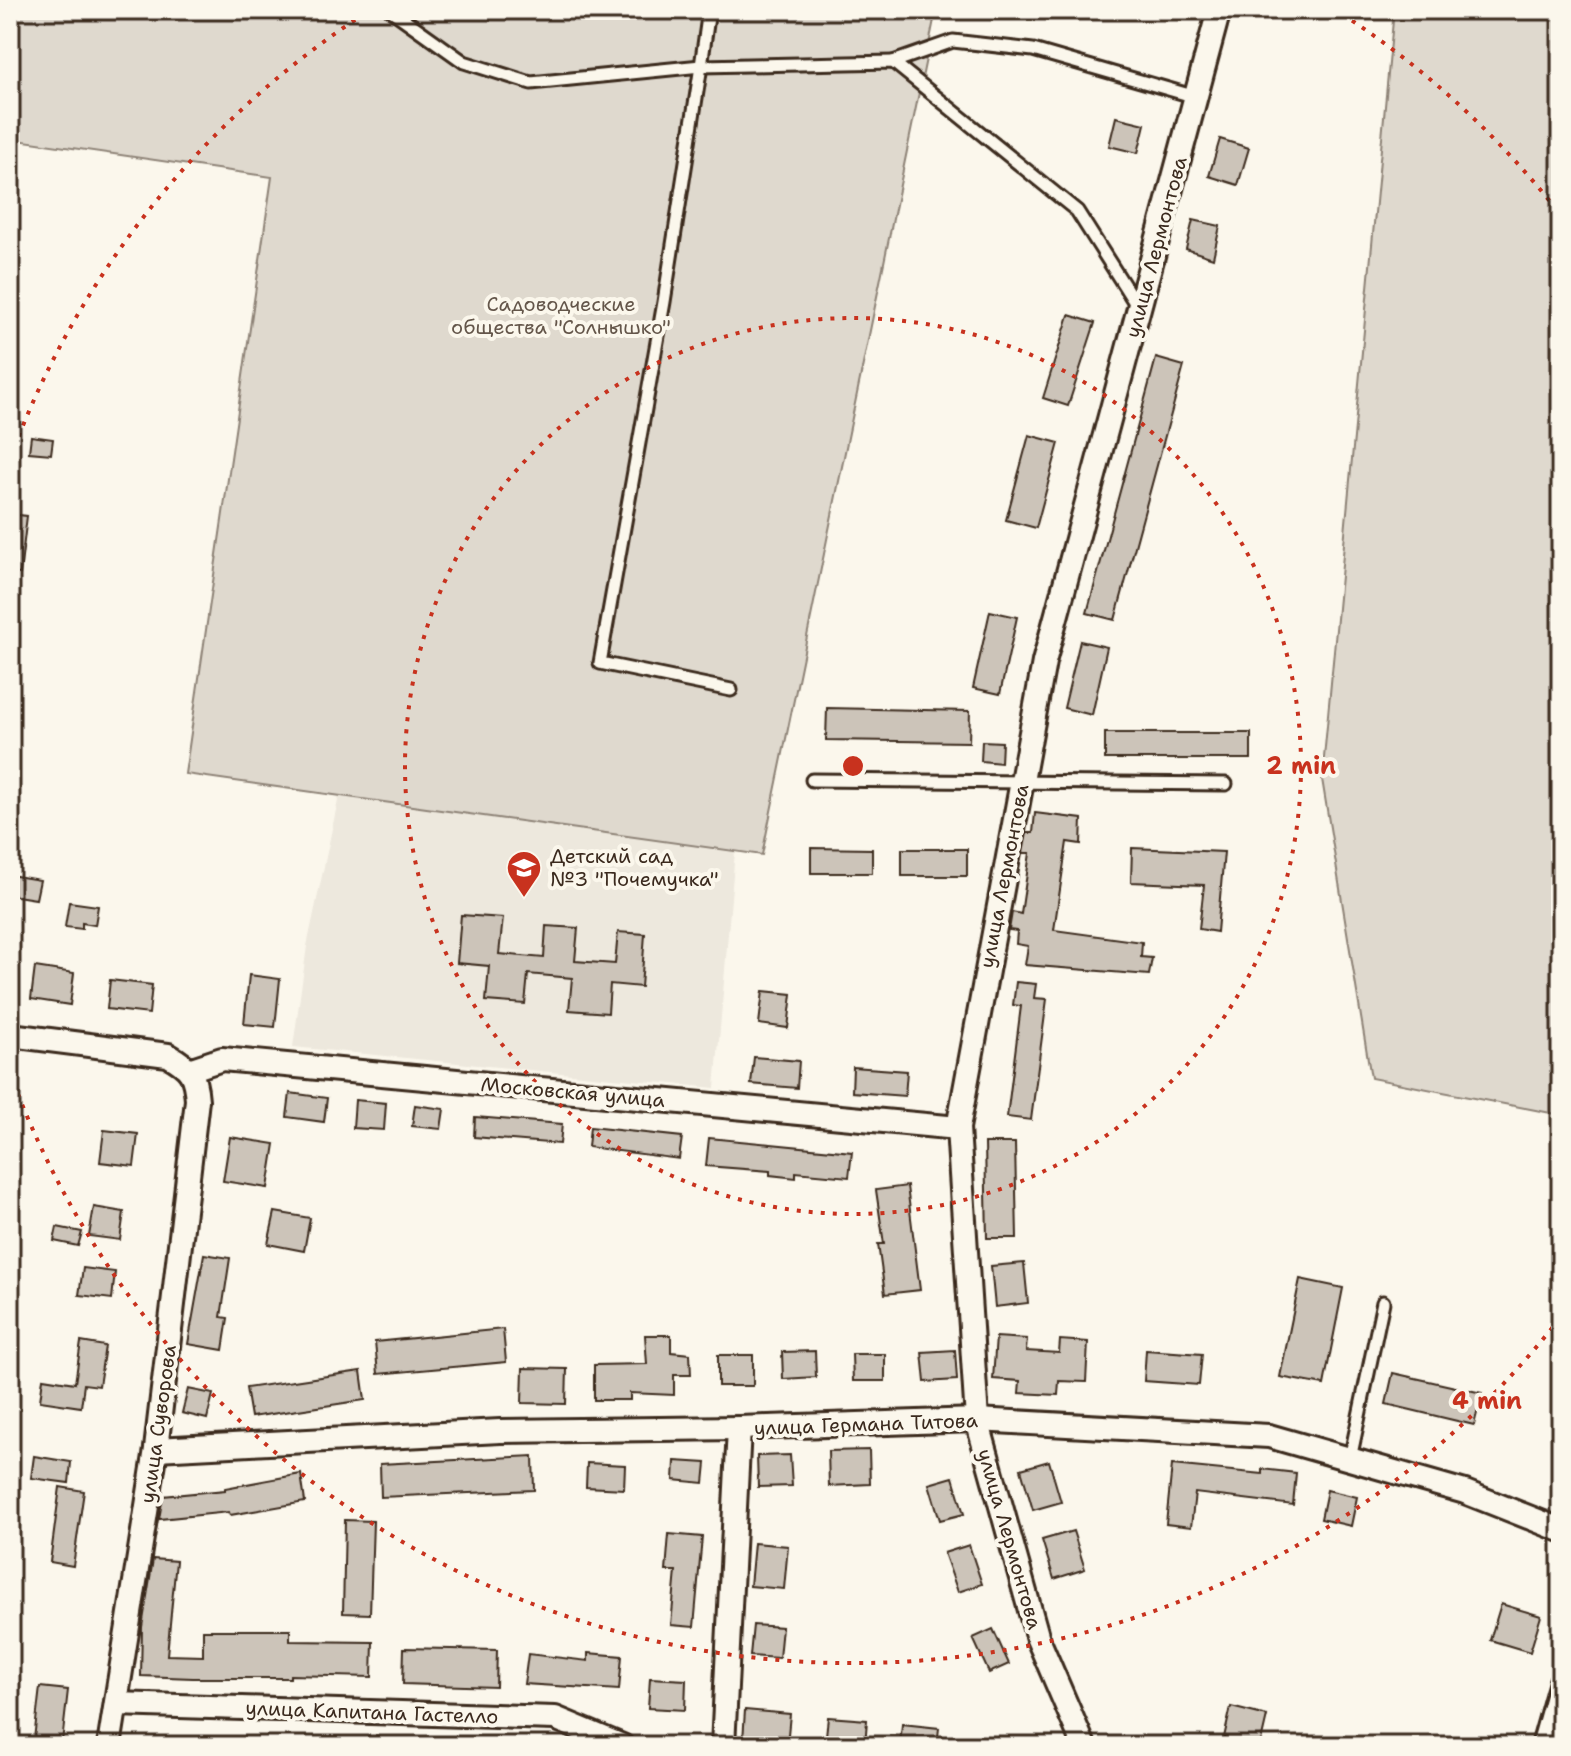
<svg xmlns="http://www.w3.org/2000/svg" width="1571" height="1756" viewBox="0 0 1571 1756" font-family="'Shantell Sans',sans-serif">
<rect width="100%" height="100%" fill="#fbf7ec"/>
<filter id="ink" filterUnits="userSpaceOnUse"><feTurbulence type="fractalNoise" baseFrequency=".0125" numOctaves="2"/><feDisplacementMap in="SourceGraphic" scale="16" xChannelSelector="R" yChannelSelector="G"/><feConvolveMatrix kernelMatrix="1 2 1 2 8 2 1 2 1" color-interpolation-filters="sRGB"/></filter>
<g filter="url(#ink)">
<!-- built -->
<path fill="#ede8dd" d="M 339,796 L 735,851 L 715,1088 L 293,1047 L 307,946 Z"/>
<!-- green -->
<g fill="#dfd9ce" stroke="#8d8276" stroke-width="2">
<path d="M 10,10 L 936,10 L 762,855 L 185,774 L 272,177 L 10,139 Z"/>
<path d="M 1394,10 L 1561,10 L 1561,1115 L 1371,1078 L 1322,779 Z"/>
</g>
<!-- building -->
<g fill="#ccc4b9" stroke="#3b2a1e" stroke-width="2">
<path d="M 1116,117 L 1145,124 L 1138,153 L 1109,146 Z"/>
<path d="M 1220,139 L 1249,148 L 1238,185 L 1209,176 Z"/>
<path d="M 1193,220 L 1220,226 L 1213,258 L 1186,249 Z"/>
<path d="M 1069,315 L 1095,323 L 1068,406 L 1043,398 Z"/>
<path d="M 1156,358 L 1184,366 L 1115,620 L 1087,613 Z"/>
<path d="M 1029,435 L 1059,443 L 1036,528 L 1006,520 Z"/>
<path d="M 31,436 L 53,439 L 51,454 L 29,452 Z"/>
<path d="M 10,514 L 27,516 L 20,574 L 10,573 Z"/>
<path d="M 990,611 L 1017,617 L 1000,694 L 973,688 Z"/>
<path d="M 1080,641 L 1107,647 L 1092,715 L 1064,708 Z"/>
<path d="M 827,708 L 970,711 L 969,742 L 826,740 Z"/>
<rect x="1105" y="733" width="146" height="26"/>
<path d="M 982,741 L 1002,742 L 1001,763 L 981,761 Z"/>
<path d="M 1035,813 L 1082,819 L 1081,844 L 1067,842 L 1054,930 L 1142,942 L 1141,957 L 1152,958 L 1149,975 L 1025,965 L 1028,946 L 1016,944 L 1017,931 L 1009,930 L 1012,912 L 1021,914 L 1030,853 L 1023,853 L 1027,833 L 1033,833 Z"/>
<path d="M 811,848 L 872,849 L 872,873 L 811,873 Z"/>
<path d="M 1132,848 L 1224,852 L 1217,932 L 1199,929 L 1204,885 L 1131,882 Z"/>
<rect x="902" y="849" width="65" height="27"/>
<path d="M 10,875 L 40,880 L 36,899 L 10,895 Z"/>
<path d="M 69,902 L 98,906 L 95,925 L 82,923 L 82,929 L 65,927 Z"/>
<path d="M 461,915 L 503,918 L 499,954 L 544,958 L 546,926 L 578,928 L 575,961 L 615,964 L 618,932 L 645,934 L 641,987 L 610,984 L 608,1013 L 569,1010 L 572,978 L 528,974 L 525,1004 L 486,1001 L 489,966 L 457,963 Z"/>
<path d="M 35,967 L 74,973 L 70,1005 L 31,999 Z"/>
<path d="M 249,975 L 280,979 L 275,1027 L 244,1024 Z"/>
<path d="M 110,980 L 152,985 L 149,1014 L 107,1009 Z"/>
<path d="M 1016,982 L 1036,984 L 1034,998 L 1047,999 L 1031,1120 L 1007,1117 L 1021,1006 L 1013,1005 Z"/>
<path d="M 763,991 L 792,994 L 788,1028 L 759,1024 Z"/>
<path d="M 754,1057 L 799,1061 L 797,1088 L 751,1084 Z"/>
<path d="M 853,1067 L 907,1071 L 905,1096 L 852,1092 Z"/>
<path d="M 290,1093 L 327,1098 L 324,1122 L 287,1117 Z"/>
<path d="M 355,1100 L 386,1103 L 384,1130 L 353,1128 Z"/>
<path d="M 415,1105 L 444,1109 L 441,1129 L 412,1126 Z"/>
<path d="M 475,1117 L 562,1124 L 560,1144 L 474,1137 Z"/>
<path d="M 590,1127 L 682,1137 L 679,1159 L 588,1147 Z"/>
<path d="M 104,1130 L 138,1134 L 134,1166 L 100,1162 Z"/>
<path d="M 230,1137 L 275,1144 L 268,1188 L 223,1181 Z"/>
<path d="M 709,1138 L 852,1152 L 849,1177 L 796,1172 L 796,1178 L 770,1175 L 770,1171 L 706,1166 Z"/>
<path d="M 985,1143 L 1015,1143 L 1017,1238 L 987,1238 Z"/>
<path d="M 907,1186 L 920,1290 L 885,1294 L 878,1244 L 884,1244 L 876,1190 Z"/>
<path d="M 94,1207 L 124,1212 L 120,1240 L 89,1236 Z"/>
<path d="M 275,1212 L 310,1218 L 304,1251 L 268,1244 Z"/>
<path d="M 57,1227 L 82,1232 L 78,1246 L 54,1241 Z"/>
<path d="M 204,1254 L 230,1258 L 221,1317 L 228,1318 L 223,1350 L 188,1344 Z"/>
<path d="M 1024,1263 L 1028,1303 L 995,1307 L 991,1266 Z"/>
<path d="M 83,1268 L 115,1272 L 112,1299 L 79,1295 Z"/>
<path d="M 1300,1279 L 1343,1288 L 1324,1385 L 1280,1377 Z"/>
<path d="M 503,1329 L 506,1362 L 378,1374 L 375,1342 Z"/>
<path d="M 645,1335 L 671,1335 L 671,1352 L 690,1354 L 691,1375 L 674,1375 L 674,1395 L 630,1393 L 630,1400 L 594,1400 L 594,1365 L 647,1364 Z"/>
<path d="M 996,1337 L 1027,1339 L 1026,1351 L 1059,1353 L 1060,1340 L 1088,1342 L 1086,1382 L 1059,1381 L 1058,1395 L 1019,1393 L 1020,1381 L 993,1379 Z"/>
<path d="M 81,1342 L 105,1346 L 99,1386 L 84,1384 L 81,1407 L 40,1401 L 43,1378 L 75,1383 Z"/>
<path d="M 955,1350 L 957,1380 L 925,1382 L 922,1352 Z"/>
<path d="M 1146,1350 L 1202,1354 L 1199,1385 L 1144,1381 Z"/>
<path d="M 815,1351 L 816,1377 L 783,1379 L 782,1352 Z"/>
<path d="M 852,1354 L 885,1354 L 885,1381 L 853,1381 Z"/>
<rect x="718" y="1355" width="35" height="31"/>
<path d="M 523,1368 L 567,1369 L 566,1404 L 522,1403 Z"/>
<path d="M 361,1371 L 365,1400 L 251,1417 L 246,1388 Z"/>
<path d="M 1393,1373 L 1482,1393 L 1474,1425 L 1386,1404 Z"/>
<path d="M 188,1389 L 213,1394 L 207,1419 L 182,1413 Z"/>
<path d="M 869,1450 L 870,1484 L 829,1486 L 828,1451 Z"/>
<path d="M 790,1455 L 792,1486 L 758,1487 L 757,1456 Z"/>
<path d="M 34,1456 L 71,1462 L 69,1483 L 31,1478 Z"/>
<path d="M 533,1456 L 534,1490 L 381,1497 L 380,1464 Z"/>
<path d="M 675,1461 L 706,1463 L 704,1483 L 674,1480 Z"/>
<path d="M 1049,1461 L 1061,1502 L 1033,1510 L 1021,1469 Z"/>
<path d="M 587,1463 L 625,1465 L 624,1489 L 586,1487 Z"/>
<path d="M 1172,1465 L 1262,1474 L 1262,1469 L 1296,1473 L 1293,1505 L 1195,1493 L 1191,1527 L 1166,1524 Z"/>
<path d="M 301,1474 L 305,1502 L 230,1515 L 229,1512 L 159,1519 L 163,1496 L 225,1490 L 225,1488 Z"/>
<path d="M 953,1477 L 964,1514 L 940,1520 L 929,1484 Z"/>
<path d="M 60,1487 L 84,1491 L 73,1566 L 50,1562 Z"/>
<path d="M 1327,1490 L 1357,1497 L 1351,1526 L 1321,1519 Z"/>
<path d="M 345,1520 L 373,1521 L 370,1614 L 343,1613 Z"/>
<path d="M 1073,1531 L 1085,1569 L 1054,1579 L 1042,1540 Z"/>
<path d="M 669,1534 L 702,1537 L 694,1627 L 671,1625 L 676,1571 L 666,1571 Z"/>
<path d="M 754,1543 L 788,1546 L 784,1589 L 750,1586 Z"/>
<path d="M 969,1545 L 982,1584 L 958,1592 L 944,1553 Z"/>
<path d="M 153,1559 L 176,1561 L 167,1655 L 203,1656 L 203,1630 L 290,1630 L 290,1641 L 373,1642 L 372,1677 L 290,1675 L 290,1678 L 193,1678 L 141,1676 L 142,1627 Z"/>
<path d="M 1501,1604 L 1541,1616 L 1530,1652 L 1490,1640 Z"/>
<path d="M 753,1625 L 782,1627 L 779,1658 L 750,1656 Z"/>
<path d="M 993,1629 L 1009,1664 L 989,1673 L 973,1638 Z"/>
<path d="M 404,1648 L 497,1650 L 496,1687 L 403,1684 Z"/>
<path d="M 588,1653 L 622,1656 L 619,1690 L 524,1684 L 528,1654 L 588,1661 Z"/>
<path d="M 650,1678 L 686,1680 L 685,1710 L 648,1708 Z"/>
<path d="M 40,1687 L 68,1690 L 62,1742 L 34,1739 Z"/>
<path d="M 1231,1707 L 1267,1716 L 1260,1746 L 1222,1746 Z"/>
<path d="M 745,1710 L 790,1714 L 787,1745 L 743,1741 Z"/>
<path d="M 828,1717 L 867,1720 L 865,1746 L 825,1745 Z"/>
<path d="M 902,1724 L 939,1728 L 937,1746 L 900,1746 Z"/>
</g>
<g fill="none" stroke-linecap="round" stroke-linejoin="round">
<defs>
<g id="lane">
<path d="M 391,10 L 464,62 L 531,83 L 701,66 L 664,302 L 600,663 L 731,690"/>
<path d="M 709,10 L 701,66 L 893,62 L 1077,211 L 1139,309"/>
<path d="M 893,62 L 953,41 L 1033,50 L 1196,97"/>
<path d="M 812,780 L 1226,784"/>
<path d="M 1350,1459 L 1383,1302"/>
</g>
<g id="street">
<path d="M 10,1035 L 168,1055 C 191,1068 195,1074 197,1100 L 156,1449 L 109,1746"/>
<path d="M 189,1070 L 222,1059 L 958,1128"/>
<path d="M 156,1449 L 500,1431 L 739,1428 L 977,1420 L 1269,1436 L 1465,1492 L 1561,1530"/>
<path d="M 116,1704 L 555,1718 L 622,1746"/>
<path d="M 723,1746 L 739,1428"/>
<path d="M 1084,1746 L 1038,1639 L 977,1420 L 958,1128 L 1044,662 L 1219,10"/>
<path d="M 1543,1746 L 1561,1682"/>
</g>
</defs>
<!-- lane casing -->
<use href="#lane" stroke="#3b2a1e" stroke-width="17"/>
<!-- street casing -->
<use href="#street" stroke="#3b2a1e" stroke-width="28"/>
<!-- lane -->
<use href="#lane" stroke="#fbf7ec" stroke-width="11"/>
<!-- street -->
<use href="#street" stroke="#fbf7ec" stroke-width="22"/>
</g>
</g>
<!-- distance rings -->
<g fill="none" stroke="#c8321e" stroke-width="4" stroke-dasharray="4 8">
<circle cx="853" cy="766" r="448"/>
<path d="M1560 1318A897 897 0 0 1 10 1073M10 459A897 897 0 0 1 364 14M1342 14A897 897 0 0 1 1560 214"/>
</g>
<!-- icons -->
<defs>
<symbol id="school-pin" viewBox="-11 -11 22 30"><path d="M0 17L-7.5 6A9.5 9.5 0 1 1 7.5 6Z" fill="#c8321e" stroke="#fbf7ec"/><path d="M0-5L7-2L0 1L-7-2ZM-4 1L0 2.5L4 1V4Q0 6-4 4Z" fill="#fff"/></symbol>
</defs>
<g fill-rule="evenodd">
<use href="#school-pin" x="504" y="848" width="40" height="54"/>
</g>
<g text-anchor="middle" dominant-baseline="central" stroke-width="8" stroke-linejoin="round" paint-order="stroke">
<!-- street labels -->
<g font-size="20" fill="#3b2a1e" stroke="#fbf7ec">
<text transform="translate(1156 247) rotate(-75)">улица Лермонтова</text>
<text transform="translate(1004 876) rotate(-79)">улица Лермонтова</text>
<text transform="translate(573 1092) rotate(5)">Московская улица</text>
<text transform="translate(158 1424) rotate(-82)">улица Суворова</text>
<text transform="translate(866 1424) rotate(-2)">улица Германа Титова</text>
<text transform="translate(1010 1539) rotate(74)">улица Лермонтова</text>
<text transform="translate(372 1712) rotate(2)">улица Капитана Гастелло</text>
</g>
<!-- park labels -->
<g font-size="20" fill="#64564a" stroke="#fbf7ec">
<text x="561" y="304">Садоводческие<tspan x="561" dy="23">общества "Солнышко"</tspan></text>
</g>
<!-- poi labels -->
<g font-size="20" fill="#3b2a1e" stroke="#fbf7ec" text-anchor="start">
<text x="550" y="856">Детский сад<tspan x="550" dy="23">№3 "Почемучка"</tspan></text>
</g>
</g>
<circle cx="853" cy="766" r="12" fill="#c8321e" stroke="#fbf7ec" stroke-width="4"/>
<g font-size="24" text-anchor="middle" font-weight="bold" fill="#c8321e" stroke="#fbf7ec" stroke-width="8" stroke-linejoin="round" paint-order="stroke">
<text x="1301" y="774">2 min</text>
<text x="1487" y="1409">4 min</text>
</g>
<!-- margin -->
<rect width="1571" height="1756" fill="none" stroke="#fbf7ec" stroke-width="40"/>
<rect x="20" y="20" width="1531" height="1716" fill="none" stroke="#3b2a1e" stroke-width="3" filter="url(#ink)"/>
</svg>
